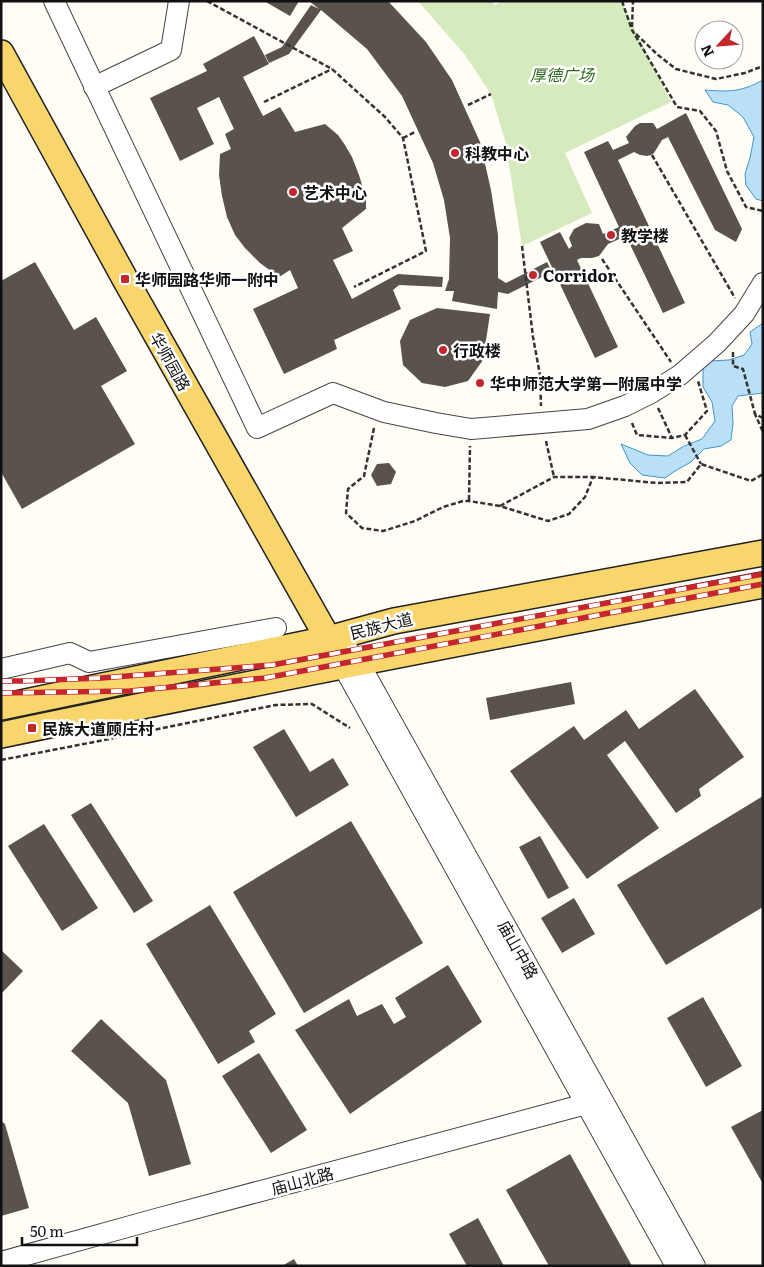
<svg xmlns="http://www.w3.org/2000/svg" width="764" height="1267" viewBox="0 0 764 1267" font-family="Literata,'Noto Sans SC',serif">
<rect width="100%" height="100%" fill="#fffdf5"/>
<!-- green -->
<path fill="#d5ebbd" d="M 418,1 L 492,1 L 495,5 L 503,1 L 621,1 L 671,102 L 565,153 L 592,213 L 522,246 L 505,140 L 491,94 L 465,55 Z"/>
<!-- water -->
<g fill="#b9e0f7" stroke="#3f96cf">
<path d="M 763,80 L 763,201 L 756,199 L 746,185 L 745,174 L 750,158 L 754,137 L 743,117 L 728,105 L 713,102 L 705,90 C 729,92 741,92 763,80 Z"/>
<path d="M 763,323 L 763,393 L 738,396 L 732,406 L 733,423 L 731,440 L 721,446 L 704,449 L 691,462 L 675,471 L 665,478 L 642,475 L 630,463 L 621,444 L 648,455 L 668,456 L 684,446 L 702,439 L 715,421 L 712,402 L 703,387 L 703,369 L 710,361 L 729,360 L 744,355 L 752,344 L 750,332 Z"/>
</g>
<!-- building -->
<g fill="#5a524d">
<path d="M 264,1 L 299,1 L 290,16 Z"/>
<path d="M 309,1 L 388,1 L 426,42 L 452,80 L 480,142 L 491,190 L 498,235 L 498,278 L 506,283 L 547,262 L 552,272 L 508,294 L 498,292 L 497,309 L 452,301 L 454,291 L 445,291 L 449,279 L 450,238 L 444,200 L 433,163 L 402,96 L 367,49 L 321,10 L 289,54 L 269,63 L 265,55 L 282,47 L 311,5 L 319,9 Z"/>
<path d="M 254,36 L 269,64 L 243,77 L 263,116 L 280,107 L 295,132 L 325,124 L 338,135 L 345,145 L 352,157 L 359,175 L 366,198 L 366,209 L 342,228 L 353,251 L 333,260 L 352,299 L 398,274 L 443,277 L 442,287 L 399,285 L 393,290 L 401,309 L 334,340 L 337,349 L 284,374 L 253,309 L 298,288 L 290,270 L 279,277 L 260,263 L 245,248 L 235,235 L 227,217 L 222,196 L 219,175 L 220,154 L 231,149 L 225,134 L 234,129 L 219,97 L 197,108 L 214,144 L 180,161 L 150,98 L 207,71 L 203,64 Z"/>
<path d="M 686,113 L 742,229 L 736,242 L 715,230 L 668,137 L 662,140 L 654,153 L 651,155 L 647,156 L 640,155 L 634,152 L 618,160 L 685,303 L 663,313 L 626,236 L 608,244 L 599,256 L 592,258 L 581,258 L 577,260 L 618,347 L 595,358 L 540,242 L 560,232 L 569,249 L 572,246 L 569,238 L 574,229 L 586,223 L 599,224 L 603,234 L 619,227 L 584,152 L 608,141 L 613,150 L 629,143 L 626,137 L 635,126 L 640,123 L 653,123 L 657,129 Z"/>
<path d="M 35,262 L 74,330 L 96,317 L 127,371 L 101,386 L 135,444 L 22,509 L 1,472 L 1,281 Z"/>
<path d="M 437,308 L 490,314 L 483,360 L 468,381 L 445,387 L 422,383 L 403,365 L 400,341 L 410,320 Z"/>
<path d="M 389,463 L 396,472 L 391,484 L 377,486 L 371,475 L 377,464 Z"/>
<path d="M 571,682 L 575,704 L 490,720 L 486,698 Z"/>
<path d="M 695,689 L 744,757 L 699,789 L 701,796 L 676,813 L 625,741 L 607,755 L 659,828 L 587,879 L 510,771 L 574,726 L 584,740 L 626,710 L 639,729 Z"/>
<path d="M 284,729 L 310,772 L 333,758 L 349,785 L 296,817 L 253,747 Z"/>
<path d="M 763,796 L 763,907 L 666,965 L 617,885 Z"/>
<path d="M 91,803 L 153,901 L 134,913 L 71,815 Z"/>
<path d="M 351,821 L 423,943 L 304,1013 L 233,892 Z"/>
<path d="M 44,824 L 98,908 L 62,931 L 8,846 Z"/>
<path d="M 540,836 L 569,888 L 548,899 L 519,847 Z"/>
<path d="M 574,898 L 595,934 L 562,953 L 541,918 Z"/>
<path d="M 210,905 L 276,1014 L 249,1031 L 255,1042 L 218,1064 L 146,944 Z"/>
<path d="M 1,950 L 23,971 L 1,994 Z"/>
<path d="M 448,965 L 482,1022 L 350,1114 L 295,1030 L 349,999 L 357,1016 L 382,1004 L 394,1024 L 406,1017 L 395,998 Z"/>
<path d="M 703,997 L 742,1066 L 706,1087 L 667,1018 Z"/>
<path d="M 101,1019 L 166,1080 L 191,1164 L 149,1176 L 128,1103 L 71,1051 Z"/>
<path d="M 259,1053 L 307,1130 L 271,1153 L 222,1076 Z"/>
<path d="M 763,1110 L 763,1184 L 731,1127 Z"/>
<path d="M 1,1121 L 5,1124 L 29,1208 L 1,1216 Z"/>
<path d="M 570,1154 L 632,1266 L 549,1266 L 506,1190 Z"/>
<path d="M 478,1218 L 504,1266 L 467,1266 L 449,1234 Z"/>
<path d="M 294,1259 L 298,1266 L 282,1266 Z"/>
</g>
<g fill="none" stroke-linecap="round" stroke-linejoin="round">
<defs>
<g id="minor">
<path d="M 54,1 L 257,428 L 333,393 L 384,412 L 436,423 L 471,429 L 588,419 L 625,406 L 651,393 L 680,375 L 717,343 L 744,314 L 763,283"/>
<path d="M 94,87 L 171,50 L 179,1"/>
<path d="M 336,636 L 359,663 L 695,1266"/>
<path d="M 343,666 L 676,1266"/>
<path d="M 1,669 L 70,653 L 89,662 L 276,628"/>
<path d="M 1,1262 L 156,1219 L 586,1104 L 597,1099"/>
</g>
<g id="major">
<path d="M 1,53 L 125,279 L 335,651"/>
<path d="M 1,707 L 328,639 L 394,621 L 763,553"/>
<path d="M 1,735 C 255,682 509,633 763,585"/>
</g>
</defs>
<!-- minor casing -->
<use href="#minor" stroke="#444" stroke-width="22"/>
<!-- major casing -->
<use href="#major" stroke="#222" stroke-width="28"/>
<!-- path -->
<g stroke="#333" stroke-width="2.5" stroke-dasharray="5 2.5" stroke-linecap="butt">
<path d="M 207,1 L 332,69 L 385,117 L 403,138 L 426,251 L 354,287"/>
<path d="M 622,1 L 632,30 L 677,107 L 700,111 L 716,131 L 727,171 L 746,207 L 763,211"/>
<path d="M 632,27 L 633,1"/>
<path d="M 636,34 L 658,55 L 676,69 L 716,79 L 745,73 L 763,66"/>
<path d="M 264,102 L 332,69"/>
<path d="M 468,105 L 491,94"/>
<path d="M 403,138 L 415,132"/>
<path d="M 652,155 L 735,298"/>
<path d="M 522,246 L 533,337 L 540,375 L 541,406"/>
<path d="M 602,259 L 671,362"/>
<path d="M 733,352 L 733,366 L 743,369 L 755,414"/>
<path d="M 658,408 L 672,438 L 685,435 L 707,411 L 698,381"/>
<path d="M 763,418 L 755,414 L 763,432"/>
<path d="M 632,423 L 637,435 L 672,438"/>
<path d="M 374,428 L 364,476 L 348,489 L 346,513 L 362,528 L 383,531 L 415,521 L 443,507 L 463,501 L 469,501 L 500,506 L 548,521 L 569,514 L 585,497 L 593,477 L 657,483 L 687,482 L 701,464 L 751,481 L 763,474"/>
<path d="M 685,435 L 701,464"/>
<path d="M 546,441 L 554,477"/>
<path d="M 469,500 L 470,446"/>
<path d="M 500,506 L 554,477 L 593,477"/>
<path d="M 1,760 L 94,742 L 276,705 L 312,704 L 350,728"/>
</g>
<!-- minor -->
<use href="#minor" stroke="#fff" stroke-width="20"/>
<!-- major -->
<use href="#major" stroke="#f9d66b" stroke-width="25"/>
<defs>
<g id="rail">
<path d="M 1,681 L 24,681 L 101,678 L 272,665 L 763,574"/>
<path d="M 1,693 L 130,691 L 265,678 L 763,584"/>
</g>
</defs>
<!-- rail casing -->
<use href="#rail" stroke="#c4262e" stroke-width="5.5"/>
<!-- rail -->
<use href="#rail" stroke="#fff" stroke-width="4" stroke-dasharray="11" stroke-linecap="butt"/>
</g>
<!-- markers -->
<g fill="#c4262e" stroke="#fff" stroke-width="2">
<circle cx="455" cy="153" r="5"/>
<circle cx="293" cy="192" r="5"/>
<circle cx="611" cy="235" r="5"/>
<circle cx="533" cy="275" r="5"/>
<rect x="120" y="274" width="10" height="10" rx="2.5"/>
<circle cx="443" cy="350" r="5"/>
<circle cx="480" cy="383" r="5"/>
<rect x="27" y="723" width="10" height="10" rx="2.5"/>
</g>
<g text-anchor="middle" dominant-baseline="central" stroke-width="5" stroke-linejoin="round" paint-order="stroke">
<!-- park labels -->
<g font-size="16" font-style="italic" fill="#2f6b1f" stroke="#fff">
<text x="562" y="74">厚德广场</text>
</g>
<!-- poi labels -->
<g font-size="16" font-weight="bold" fill="#111" stroke="#fff" text-anchor="start">
<text x="465" y="153">科教中心</text>
<text x="303" y="192">艺术中心</text>
<text x="621" y="235">教学楼</text>
<text x="543" y="275">Corridor</text>
<text x="135" y="279">华师园路华师一附中</text>
<text x="453" y="350">行政楼</text>
<text x="490" y="383">华中师范大学第一附属中学</text>
<text x="42" y="728">民族大道顾庄村</text>
</g>
<!-- street labels -->
<g font-size="16" fill="#111" stroke="#fff">
<text transform="translate(171 361) rotate(61)">华师园路</text>
<text transform="translate(381 625) rotate(-14)">民族大道</text>
<text transform="translate(519 949) rotate(61)">庙山中路</text>
<text transform="translate(302 1180) rotate(-15)">庙山北路</text>
</g>
</g>
<!-- border -->
<rect width="764" height="1267" fill="none" stroke="#111111" stroke-width="5"/>
<!-- north arrow -->
<g transform="translate(719 45) rotate(244)"><circle r="24" fill="#ffffff" stroke="#a0a0a0"/>
<path d="M0-4L9 19L0 12L-9 19Z" fill="#c4262e"/>
<text y="-8" font-size="14" font-weight="bold" text-anchor="middle" fill="#111111">N</text>
</g>
<!-- scale -->
<path d="M22 1237v8h115v-8" fill="none" stroke="#111111" stroke-width="2.5"/>
<text x="30" y="1237" font-size="15" fill="#111111" stroke="#ffffff" stroke-width="4" paint-order="stroke">50 m</text>
</svg>
